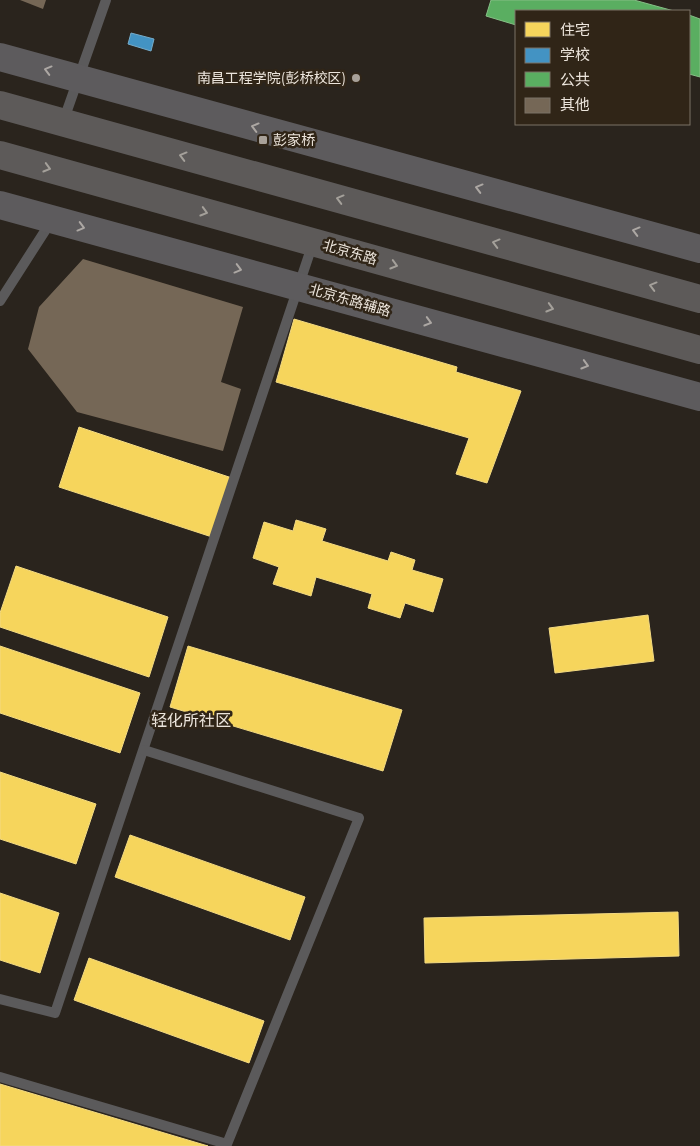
<svg xmlns="http://www.w3.org/2000/svg" width="700" height="1146" viewBox="0 0 700 1146" font-family="Montserrat,'Noto Sans SC',sans-serif">
<rect width="100%" height="100%" fill="#2a241d"/>
<!-- homes -->
<g fill="#f6d55c" stroke="#f3da82">
<path d="M 294,319 L 457,367 L 456,372 L 521,391 L 487,483 L 456,474 L 469,438 L 276,382 Z"/>
<path d="M 79,427 L 232,478 L 212,537 L 59,487 Z"/>
<path d="M 296,520 L 326,529 L 322,541 L 388,561 L 391,552 L 415,560 L 412,570 L 443,579 L 433,612 L 405,603 L 400,618 L 368,608 L 372,594 L 316,577 L 311,596 L 273,584 L 279,567 L 253,558 L 264,522 L 293,531 Z"/>
<path d="M 16,566 L 168,617 L 149,677 L 0,627 L 0,613 Z"/>
<path d="M 648,615 L 654,661 L 555,673 L 549,628 Z"/>
<path d="M 0,646 L 140,693 L 120,753 L 0,713 Z"/>
<path d="M 188,646 L 402,710 L 383,771 L 170,707 Z"/>
<path d="M 0,772 L 96,804 L 76,864 L 0,839 Z"/>
<path d="M 130,835 L 305,897 L 290,940 L 115,877 Z"/>
<path d="M 0,893 L 59,913 L 40,973 L 0,960 Z"/>
<path d="M 678,912 L 679,956 L 425,963 L 424,918 Z"/>
<path d="M 89,958 L 264,1021 L 249,1063 L 74,1000 Z"/>
<path d="M 0,1084 L 208,1146 L 0,1146 Z"/>
</g>
<!-- schools -->
<path fill="#4393c3" stroke="#76acca" d="M 131,33 L 154,39 L 151,51 L 128,44 Z"/>
<!-- public -->
<g fill="#5aae61" stroke="#86be86">
<path d="M 491,0 L 634,0 L 674,11 L 516,11 L 516,25 L 486,16 Z"/>
<path d="M 689,15 L 700,19 L 700,77 L 689,74 Z"/>
</g>
<!-- building -->
<g fill="#756756">
<path d="M 20,0 L 46,0 L 43,9 Z"/>
<path d="M 83,259 L 243,307 L 221,382 L 241,389 L 223,451 L 77,412 L 28,349 L 39,307 Z"/>
</g>
<g fill="none" stroke-linecap="round" stroke-linejoin="round">
<!-- lane -->
<g stroke="#5b5a5b" stroke-width="10">
<path d="M 63,122 L 106,0"/>
<path d="M 0,301 L 52,220"/>
<path d="M 0,999 L 55,1013 L 313,243"/>
<path d="M 0,1077 L 227,1144 L 359,818 L 144,750"/>
</g>
<!-- secondary -->
<g stroke="#5d5b5d" stroke-width="28">
<path d="M 0,57 L 700,249"/>
<path d="M 0,205 L 700,397"/>
</g>
<!-- primary -->
<g stroke="#5d5a59" stroke-width="28">
<path d="M 0,105 L 700,299"/>
<path d="M 0,155 L 700,350"/>
</g>
</g>
<!-- one-way arrows -->
<defs><path id="oneway-chevron" d="M-2-3.5L2.5 0L-2 3.5" fill="none" stroke-width="1.6" stroke-linecap="round" stroke-linejoin="round" transform="scale(1.25)"/></defs>
<g stroke="#aca7a3">
<use href="#oneway-chevron" transform="translate(48 70) rotate(-165)"/>
<use href="#oneway-chevron" transform="translate(255 127) rotate(-165)"/>
<use href="#oneway-chevron" transform="translate(479 188) rotate(-165)"/>
<use href="#oneway-chevron" transform="translate(81 227) rotate(15)"/>
<use href="#oneway-chevron" transform="translate(636 231) rotate(-165)"/>
<use href="#oneway-chevron" transform="translate(238 269) rotate(15)"/>
<use href="#oneway-chevron" transform="translate(428 322) rotate(16)"/>
<use href="#oneway-chevron" transform="translate(585 365) rotate(16)"/>
</g>
<g stroke="#a4a09a">
<use href="#oneway-chevron" transform="translate(183 156) rotate(-165)"/>
<use href="#oneway-chevron" transform="translate(47 168) rotate(16)"/>
<use href="#oneway-chevron" transform="translate(340 199) rotate(-165)"/>
<use href="#oneway-chevron" transform="translate(204 212) rotate(16)"/>
<use href="#oneway-chevron" transform="translate(496 243) rotate(-165)"/>
<use href="#oneway-chevron" transform="translate(394 265) rotate(16)"/>
<use href="#oneway-chevron" transform="translate(653 286) rotate(-165)"/>
<use href="#oneway-chevron" transform="translate(550 308) rotate(16)"/>
</g>
<!-- markers -->
<g fill="#a8a199" stroke="#302517" stroke-width="2">
<circle cx="356" cy="78" r="5"/>
<rect x="258" y="135" width="10" height="10" rx="2.5"/>
</g>
<g text-anchor="middle" dominant-baseline="central" stroke-width="5" stroke-linejoin="round" paint-order="stroke">
<!-- poi labels -->
<g font-size="14" fill="#ece5dc" stroke="#302517" text-anchor="end">
<text x="346" y="78">南昌工程学院(彭桥校区)</text>
<text x="273" y="140" text-anchor="start">彭家桥</text>
</g>
<!-- street labels -->
<g font-size="14" fill="#ece5dc" stroke="#302517">
<text transform="translate(350 252) rotate(16)">北京东路</text>
<text transform="translate(350 300) rotate(16)">北京东路辅路</text>
</g>
<!-- quarter labels -->
<g font-size="16" fill="#ece5dc" stroke="#302517">
<text x="191" y="720">轻化所社区</text>
</g>
</g>
<!-- legend -->
<rect x="515" y="10" width="175" height="115" fill="#302517" stroke="#7b7266"/>
<rect x="525" y="22" width="25" height="15" fill="#f6d55c" stroke="#7b7266"/>
<text x="560" y="35" font-size="15" fill="#ece5dc">住宅</text>
<rect x="525" y="48" width="25" height="15" fill="#4393c3" stroke="#7b7266"/>
<text x="560" y="60" font-size="15" fill="#ece5dc">学校</text>
<rect x="525" y="72" width="25" height="15" fill="#5aae61" stroke="#7b7266"/>
<text x="560" y="85" font-size="15" fill="#ece5dc">公共</text>
<rect x="525" y="98" width="25" height="15" fill="#756756" stroke="#7b7266"/>
<text x="560" y="110" font-size="15" fill="#ece5dc">其他</text>
</svg>
